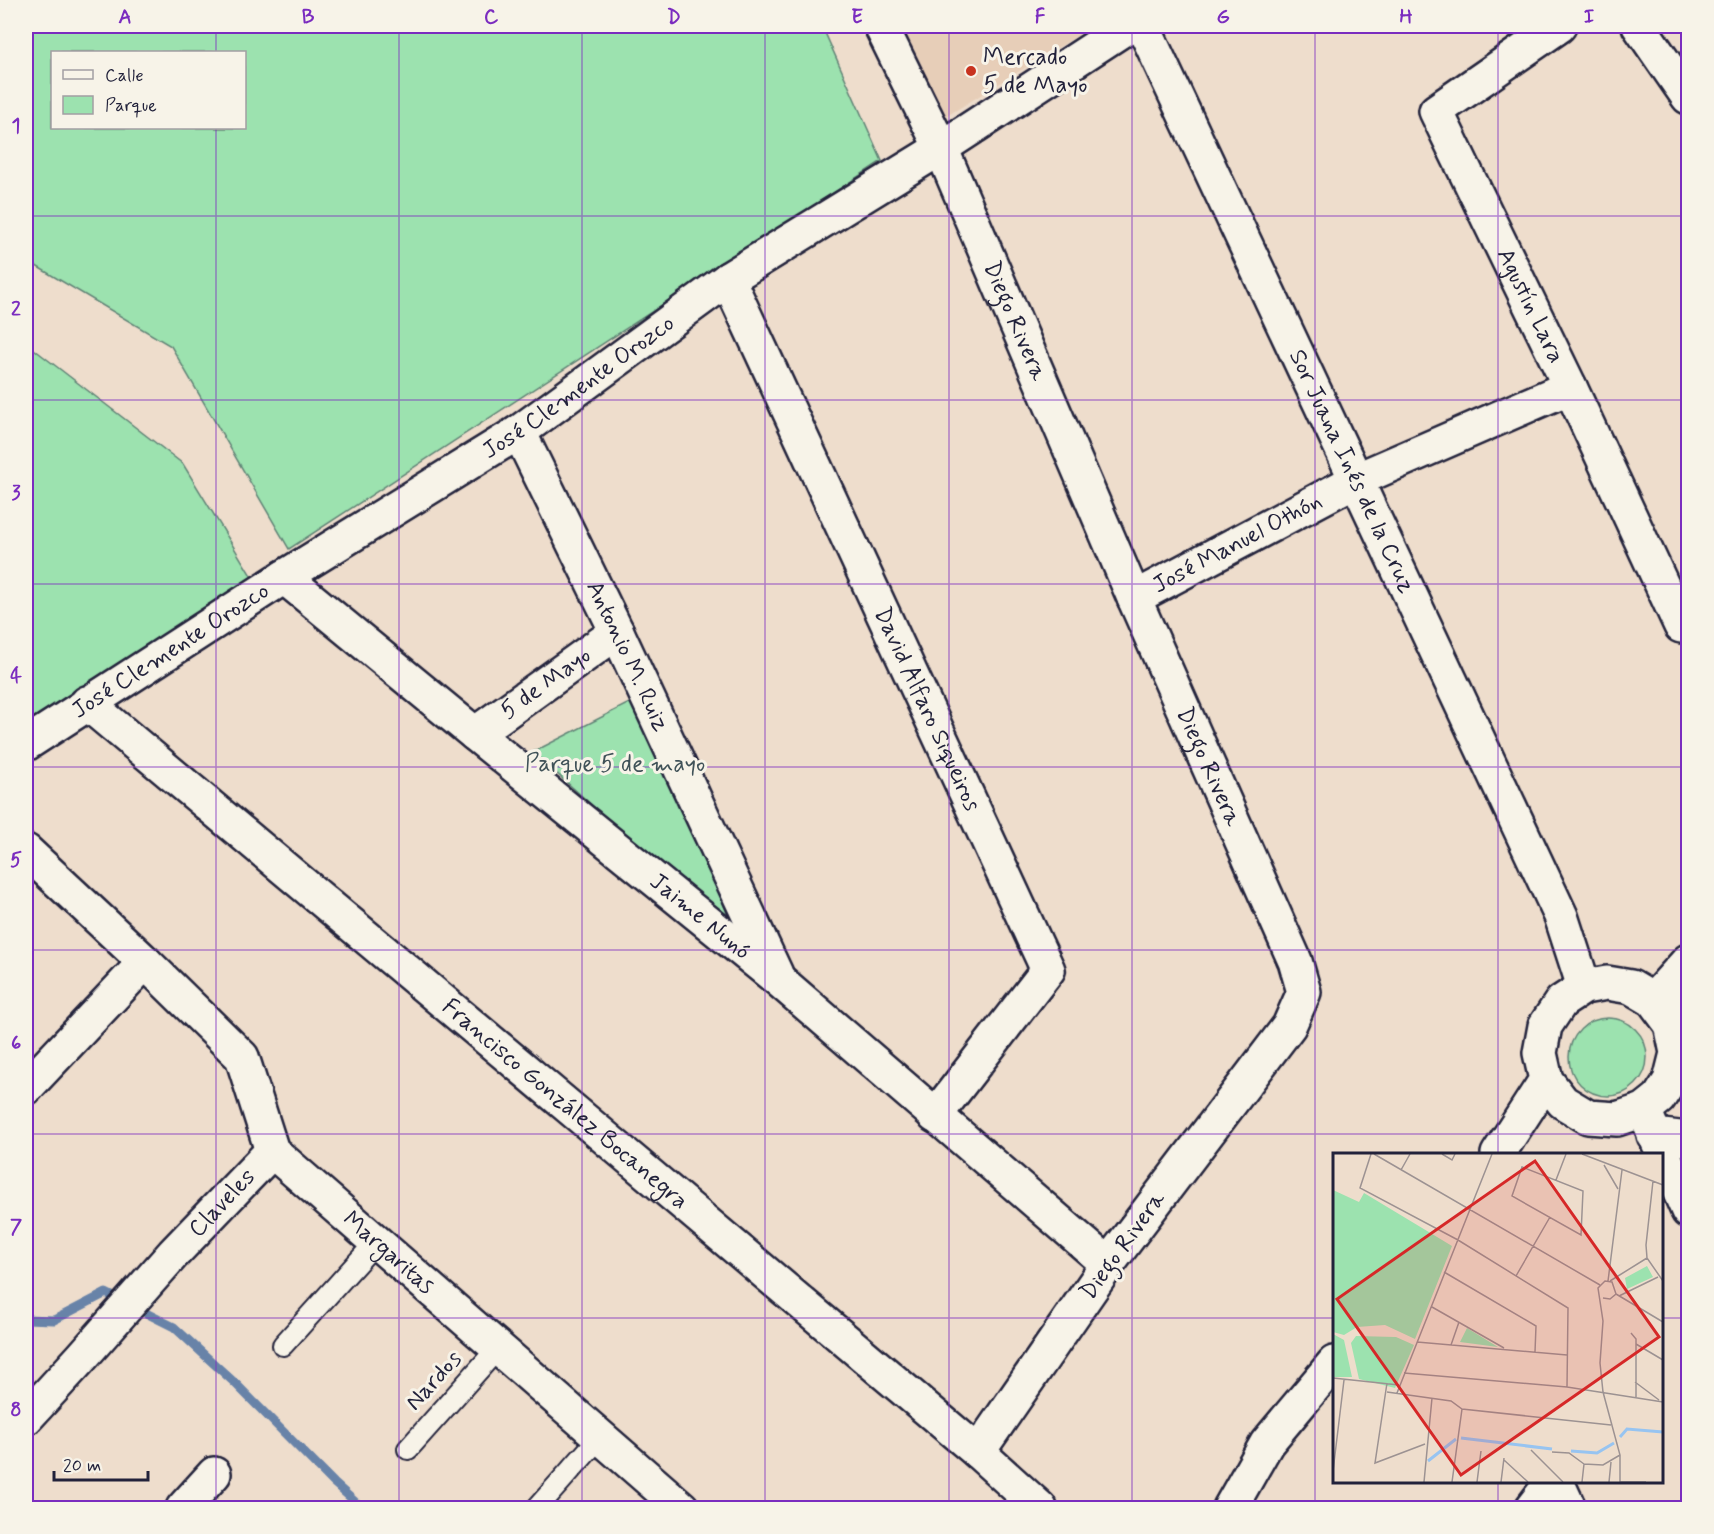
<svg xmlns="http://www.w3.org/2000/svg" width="1714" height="1534" viewBox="0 0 1714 1534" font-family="Mynerve,sans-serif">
<rect width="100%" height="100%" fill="#edc"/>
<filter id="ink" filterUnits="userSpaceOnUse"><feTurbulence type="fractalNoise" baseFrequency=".0167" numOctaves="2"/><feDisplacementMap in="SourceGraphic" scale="12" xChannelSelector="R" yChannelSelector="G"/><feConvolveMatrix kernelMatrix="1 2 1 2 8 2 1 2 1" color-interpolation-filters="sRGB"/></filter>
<g filter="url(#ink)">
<!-- built -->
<path fill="#e7ceb8" d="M 901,26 L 1093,26 L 945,117 Z"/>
<!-- green -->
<g fill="#9ce2af" stroke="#5f8275" stroke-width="1.5" fill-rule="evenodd">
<path d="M 26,26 L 822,26 L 882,161 L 289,549 L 171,346 L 26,260 ZM 52,52 L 244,52 L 244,128 L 52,128 Z"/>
<path d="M 26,343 L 183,464 L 255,582 L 26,723 Z"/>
<path d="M 639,698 L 736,935 L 533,752 Z"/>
<circle cx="1608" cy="1057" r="39"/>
</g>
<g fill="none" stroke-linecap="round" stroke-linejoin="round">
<!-- stream -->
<path stroke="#6883a8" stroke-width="9" d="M 26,1319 L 54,1320 L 106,1293 L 174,1327 L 236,1384 L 334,1483 L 362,1508"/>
<defs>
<g id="service">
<path d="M 283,1345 L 376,1242"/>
<path d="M 408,1449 L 498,1348"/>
<path d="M 537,1508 L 600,1437"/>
</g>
<g id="minor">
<path id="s1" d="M 881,26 L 941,148 L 1134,598 L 1295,961 L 1304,992 L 1289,1026 L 1108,1264 L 978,1452"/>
<path id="s2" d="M 1559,26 L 1436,111 L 1570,387 L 1681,626 L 1688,615"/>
<path d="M 1639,26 L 1688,97"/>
<path id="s3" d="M 728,279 L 1048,970 L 935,1116"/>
<path id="s4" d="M 519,432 L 617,632 L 776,974"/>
<path id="s5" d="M 284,577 L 475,734 L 780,981 L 1108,1264"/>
<path id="s6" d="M 1134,598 L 1356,480 L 1570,387"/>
<path id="s7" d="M 87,703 L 582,1118 L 978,1452 L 1040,1508"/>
<path id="s8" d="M 475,734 L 617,632"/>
<path id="s9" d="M 26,744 L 284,577 L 519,432 L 728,279 L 941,148 L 1128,26"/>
<path id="s10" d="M 26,851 L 145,962 L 242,1057 L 272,1151 L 682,1508"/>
<path d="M 1653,1000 L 1688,961"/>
<path d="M 1659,1007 L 1688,1006"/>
<path d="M 26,1088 L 145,962"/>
<path d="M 1644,1110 L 1688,1211"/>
<path d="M 1654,1135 L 1688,1139"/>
<path id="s11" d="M 26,1418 L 82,1357 L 173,1254 L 272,1151"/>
<path d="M 1557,1482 L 1569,1508"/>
<path d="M 183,1508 L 214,1474"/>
<path d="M 1532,1508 L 1552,1482"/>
</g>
<g id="secondary">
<path id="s12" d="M 1143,26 L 1561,916 L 1584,987"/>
<path d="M 1498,1154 L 1546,1080 L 1540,1053 L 1545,1026 L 1561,1002 L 1584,987 L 1607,983 L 1631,987 L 1653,1000 L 1671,1024 L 1677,1053 L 1670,1081 L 1659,1098 L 1644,1110 L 1617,1119 L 1588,1117 L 1563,1102 L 1546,1080"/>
<path d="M 1230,1508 L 1267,1443 L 1334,1363"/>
</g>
</defs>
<!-- service casing -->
<use href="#service" stroke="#22223b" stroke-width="24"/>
<!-- minor casing -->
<use href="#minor" stroke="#22223b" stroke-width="38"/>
<!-- secondary casing -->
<use href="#secondary" stroke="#22223b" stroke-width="38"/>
<!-- service -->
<use href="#service" stroke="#f7f3e8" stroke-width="20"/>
<!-- minor -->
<use href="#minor" stroke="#f7f3e8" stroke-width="33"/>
<!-- secondary -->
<use href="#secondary" stroke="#f7f3e8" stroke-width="33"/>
</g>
</g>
<!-- grid -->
<path fill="none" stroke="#7b2cbf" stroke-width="1.5" stroke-opacity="0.55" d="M 216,26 L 216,52M 399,26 L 399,1508M 582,26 L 582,1508M 765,26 L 765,1508M 949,26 L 949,1508M 1132,26 L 1132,1508M 1315,26 L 1315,1508M 1498,26 L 1498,1154M 216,128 L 216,1508M 26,216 L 1688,216M 26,400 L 1688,400M 26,584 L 1688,584M 26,767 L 1688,767M 26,950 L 1688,950M 26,1134 L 1688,1134M 26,1318 L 1334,1318M 1662,1318 L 1688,1318M 1498,1482 L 1498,1508"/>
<!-- markers -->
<circle fill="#c8321e" stroke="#f7f3e8" stroke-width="2" cx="971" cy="71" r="6"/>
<g text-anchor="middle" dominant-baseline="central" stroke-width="6" stroke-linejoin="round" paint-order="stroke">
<!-- poi labels -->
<g font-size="24" fill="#22223b" stroke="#f7f3e8" text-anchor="start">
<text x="983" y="57">Mercado<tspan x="983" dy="28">5 de Mayo</tspan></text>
</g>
<!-- street labels -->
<g font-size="24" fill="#22223b" stroke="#f7f3e8">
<text stroke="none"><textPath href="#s2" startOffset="366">Agustín Lara</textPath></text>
<text stroke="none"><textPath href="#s1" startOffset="324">Diego Rivera</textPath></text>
<text stroke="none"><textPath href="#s9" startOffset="658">José Clemente Orozco</textPath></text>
<text stroke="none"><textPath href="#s12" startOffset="492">Sor Juana Inés de la Cruz</textPath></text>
<text stroke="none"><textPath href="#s6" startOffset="117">José Manuel Othón</textPath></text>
<text stroke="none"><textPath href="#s9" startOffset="172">José Clemente Orozco</textPath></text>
<text stroke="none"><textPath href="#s4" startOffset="249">Antonio M. Ruiz</textPath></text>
<text stroke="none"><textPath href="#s8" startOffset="87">5 de Mayo</textPath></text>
<text stroke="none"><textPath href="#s3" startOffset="474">David Alfaro Siqueiros</textPath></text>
<text stroke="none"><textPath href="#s1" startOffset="810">Diego Rivera</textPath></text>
<text stroke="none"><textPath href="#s5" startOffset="537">Jaime Nunó</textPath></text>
<text stroke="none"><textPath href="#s7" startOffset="624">Francisco González Bocanegra</textPath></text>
<text stroke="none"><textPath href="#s11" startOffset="291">Claveles</textPath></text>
<text transform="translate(1123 1246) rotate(-54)">Diego Rivera</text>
<text stroke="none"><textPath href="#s10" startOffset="552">Margaritas</textPath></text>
<text transform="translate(434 1381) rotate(-48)">Nardos</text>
</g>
<!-- park labels -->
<g font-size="24" fill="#405258" stroke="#f7f3e8">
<text x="615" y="764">Parque 5 de mayo</text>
</g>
</g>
<!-- overview -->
<g transform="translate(1333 1153)">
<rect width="330" height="330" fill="#edc"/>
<path d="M 0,37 L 26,49 L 31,40 L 119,93 L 82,186 L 52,172 L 24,174 L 11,182 L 0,179 ZM 314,113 L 320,124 L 294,136 L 292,125 ZM 134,175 L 165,194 L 127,189 ZM 0,181 L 11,187 L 19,224 L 0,224 ZM 23,183 L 63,184 L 81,192 L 62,235 L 26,226 L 18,190 Z" fill="#9ce2af"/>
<path fill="none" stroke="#97c4f1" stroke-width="3" d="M 287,284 L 294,276 L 330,279M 128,285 L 219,296M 238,298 L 264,300 L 281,290M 95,308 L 123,286"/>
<path fill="none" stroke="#9c9292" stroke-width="1.5" d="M 38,1 L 27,35 L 125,87 L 235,155 L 234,234M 41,1 L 267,132M 109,1 L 119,7 L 122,1M 249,1 L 330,32M 271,12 L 285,36M 189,14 L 250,38 L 248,82 L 179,43 ZM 68,17 L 77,1M 223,27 L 233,1M 320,28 L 313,92 L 314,105 L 330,128M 111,119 L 203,173 L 202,199M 183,123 L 217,64M 275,128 L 289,17M 277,128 L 314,105M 283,141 L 330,169M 286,143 L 325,124M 270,145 L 277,146 L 283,141 L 279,129 L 272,128 L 265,135 L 270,168 L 267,210 L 270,239 L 287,302 L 287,329M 99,154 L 171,195M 298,180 L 303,186 L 303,244M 84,189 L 234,202M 303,191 L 330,207M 118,192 L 126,169M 71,220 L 234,234 L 330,249M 0,225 L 66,232M 302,229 L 326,247M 54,230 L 42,310 L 92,291M 54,239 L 118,248 L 129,256 L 278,272M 64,240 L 159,1M 198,297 L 230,329M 219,299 L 236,300 L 251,311M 171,307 L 195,329M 251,311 L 270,312 L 287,302M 0,318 L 11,227M 91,329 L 99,245M 119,329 L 129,256M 144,329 L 148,298M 168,329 L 171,305M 249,329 L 251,311M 276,329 L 278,309M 287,329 L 313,329"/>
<path fill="#d62828" fill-opacity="0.15" stroke="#d62828" stroke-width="3" d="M 202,8 L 326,184 L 128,322 L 4,146 Z"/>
<rect width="330" height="330" fill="none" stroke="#22223b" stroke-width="3"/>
</g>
<!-- margin -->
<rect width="1714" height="1534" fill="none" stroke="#f7f3e8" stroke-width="66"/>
<!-- legend -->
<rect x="51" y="51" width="195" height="78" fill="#f7f3e8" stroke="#a29fa3" stroke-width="1.5"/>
<rect x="63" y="70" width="30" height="9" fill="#f7f3e8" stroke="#a29fa3" stroke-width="1.5"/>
<text x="105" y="81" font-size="18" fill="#22223b">Calle</text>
<rect x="63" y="96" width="30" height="18" fill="#9ce2af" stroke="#a29fa3" stroke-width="1.5"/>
<text x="105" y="111" font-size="18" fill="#22223b">Parque</text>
<!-- scale -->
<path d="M54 1471v9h94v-9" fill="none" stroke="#22223b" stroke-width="3"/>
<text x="63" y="1471" font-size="18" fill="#22223b" stroke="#f7f3e8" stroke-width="4.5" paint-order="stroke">20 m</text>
<rect x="33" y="33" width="1648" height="1468" fill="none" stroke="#7b2cbf" stroke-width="2"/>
<g font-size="20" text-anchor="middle" font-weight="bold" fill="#7b2cbf">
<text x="125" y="23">A</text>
<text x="308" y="23">B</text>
<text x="491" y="23">C</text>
<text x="674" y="23">D</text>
<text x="857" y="23">E</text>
<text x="1040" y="23">F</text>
<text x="1223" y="23">G</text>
<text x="1406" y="23">H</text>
<text x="1589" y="23">I</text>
<text x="16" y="132">1</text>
<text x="16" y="315">2</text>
<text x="16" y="499">3</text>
<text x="16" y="682">4</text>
<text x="16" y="866">5</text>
<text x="16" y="1049">6</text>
<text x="16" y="1233">7</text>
<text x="16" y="1416">8</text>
</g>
</svg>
